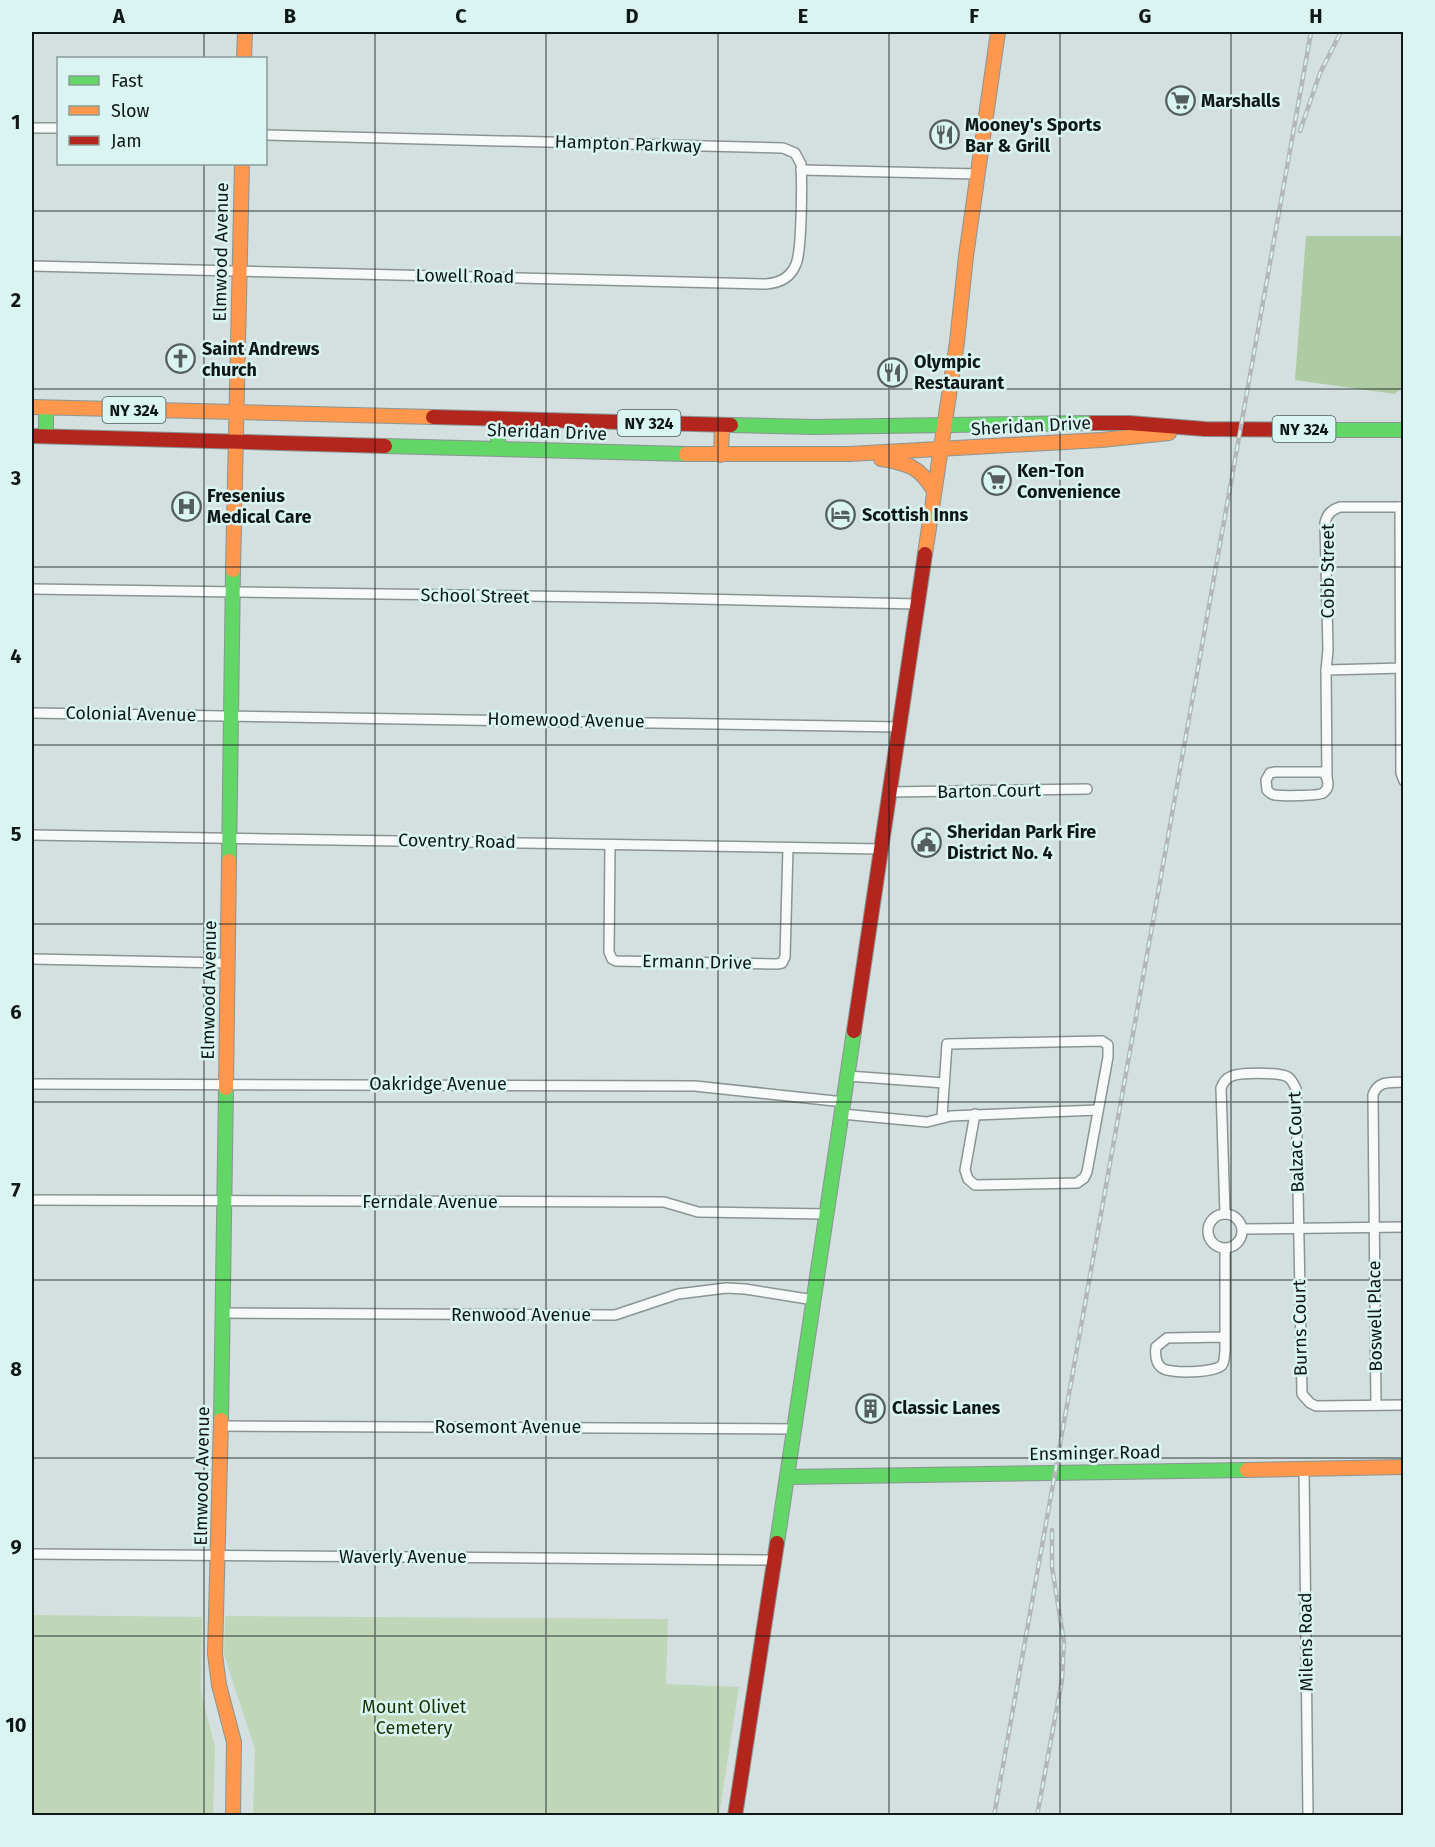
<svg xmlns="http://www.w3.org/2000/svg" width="1435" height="1847" viewBox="0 0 1435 1847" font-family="'Fira Sans',sans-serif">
<rect width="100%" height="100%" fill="#d3e0df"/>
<!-- green -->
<g fill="#bfd6b9">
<path d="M 32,1615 L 202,1617 L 201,1692 L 215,1747 L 213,1815 L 32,1815 Z"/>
<path d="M 225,1616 L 668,1619 L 666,1684 L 739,1687 L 719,1815 L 253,1815 L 255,1749 L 224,1655 Z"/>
</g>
<!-- forest -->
<path fill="#aecba3" d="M 1306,236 L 1403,236 L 1403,387 L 1395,394 L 1295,380 Z"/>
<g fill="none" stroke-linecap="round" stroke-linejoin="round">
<defs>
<g id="street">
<path d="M 32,128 L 58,128"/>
<path d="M 801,170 L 978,174"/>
<path d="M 32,266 L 766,284 C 780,283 791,277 796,264 C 802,250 802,182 801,164 L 795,153 L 783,148 L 266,135"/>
<path d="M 1400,507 L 1401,773 L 1404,781"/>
<path d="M 32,589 L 658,598 L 918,604"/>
<path d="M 1326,670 L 1404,668"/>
<path d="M 32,713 L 900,727"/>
<path d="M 1275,772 L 1323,772 C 1328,777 1331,788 1323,793 C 1318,796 1283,796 1275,795 C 1270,794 1271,794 1267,790 L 1266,780 L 1270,773 Z"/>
<path d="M 1327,777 L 1326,670 L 1328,650 L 1325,523 C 1327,514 1331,510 1340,507 L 1404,507"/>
<path d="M 890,792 L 1087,789"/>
<path d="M 32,835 L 882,849"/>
<path d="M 610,845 L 609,952 L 612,959 L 616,961 L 777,964 L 782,963 L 785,957 L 788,848"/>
<path d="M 32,959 L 227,963"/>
<path d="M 848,1076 L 944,1083"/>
<path d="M 32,1084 L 695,1086 L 844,1102"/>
<path d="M 842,1114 L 927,1122 L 951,1116 L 1098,1110"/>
<path d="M 942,1117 L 947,1044 L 1102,1041 L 1108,1045 L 1108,1057 L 1087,1172 L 1084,1178 L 1077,1183 L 975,1185 L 968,1179 L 965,1170 L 975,1114"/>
<path d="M 32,1200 L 664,1202 L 698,1212 L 827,1214"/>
<path d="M 1225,1214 L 1221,1088 C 1223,1083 1225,1079 1230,1077 C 1238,1072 1279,1072 1288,1077 C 1292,1080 1294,1084 1296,1089 L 1302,1394 L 1310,1403 L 1316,1406 L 1404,1405"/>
<circle cx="1225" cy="1231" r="17"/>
<path d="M 1242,1229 L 1404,1227"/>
<path d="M 222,1313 L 615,1315 L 678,1294 L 726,1288 L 745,1289 L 814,1300"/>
<path d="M 1224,1337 L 1167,1338 L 1156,1347 C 1155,1355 1155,1363 1162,1368 C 1170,1374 1215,1373 1222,1365 C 1225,1361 1224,1356 1225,1351 L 1225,1249"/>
<path d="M 1376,1405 L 1373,1095 C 1378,1080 1390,1083 1404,1082"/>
<path d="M 221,1426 L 795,1429"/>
<path d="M 1304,1469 L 1308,1816"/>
<path d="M 32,1554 L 775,1560"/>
</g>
<g id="fast">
<path d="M 46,408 L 46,436"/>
<path d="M 498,419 L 498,448"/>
<path d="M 731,425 L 814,427 L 1092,423"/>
<path d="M 1320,430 L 1404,430"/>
<path d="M 385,446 L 686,454"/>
<path d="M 229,861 L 233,570"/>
<path d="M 221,1420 L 226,1088"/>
<path d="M 787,1477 L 1247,1470"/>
<path d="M 777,1543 L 854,1031"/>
</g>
<g id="slow">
<path d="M 244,58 L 245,32"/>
<path d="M 32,407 L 433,417"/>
<path d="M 686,454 L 849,454 L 1101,440 L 1169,433"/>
<path d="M 721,455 L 722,425"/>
<path d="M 881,459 C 908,463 920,467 934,491"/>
<path d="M 925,554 L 957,342 L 966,256 L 998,32"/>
<path d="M 233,570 L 242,164"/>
<path d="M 226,1088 L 229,861"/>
<path d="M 221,1420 L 215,1654 L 219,1685 L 234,1742 L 233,1816"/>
<path d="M 1247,1470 L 1404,1467"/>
</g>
<g id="jam">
<path d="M 433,417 L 731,425"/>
<path d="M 1092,423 L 1129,423 L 1205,429 L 1320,430"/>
<path d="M 32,436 L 385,446"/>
<path d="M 854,1031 L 925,554"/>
<path d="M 735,1816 L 777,1543"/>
</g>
</defs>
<!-- street casing -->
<use href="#street" stroke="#8a9493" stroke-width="12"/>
<!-- fast casing -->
<use href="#fast" stroke="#8a9493" stroke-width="16"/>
<!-- slow casing -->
<use href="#slow" stroke="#8a9493" stroke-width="16"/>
<!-- jam casing -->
<use href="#jam" stroke="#8a9493" stroke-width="16"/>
<!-- street -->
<use href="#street" stroke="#f8fafa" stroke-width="9"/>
<!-- fast -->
<use href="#fast" stroke="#63d668" stroke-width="14"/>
<!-- slow -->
<use href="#slow" stroke="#ff974d" stroke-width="14"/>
<!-- jam -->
<use href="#jam" stroke="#b3261e" stroke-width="14"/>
<defs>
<g id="rail">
<path d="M 1300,131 L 1320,73 L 1341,32"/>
<path d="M 994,1816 L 1311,32"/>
<path d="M 1037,1816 L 1062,1680 L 1064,1642 L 1052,1567 L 1052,1530"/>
</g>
</defs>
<!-- rail casing -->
<use href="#rail" stroke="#b4b7b7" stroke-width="4.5"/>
<!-- rail -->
<use href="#rail" stroke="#daf4f1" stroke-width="2" stroke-dasharray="7" stroke-linecap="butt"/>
</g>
<!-- grid -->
<path fill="none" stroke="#0f1817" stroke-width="1.5" stroke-opacity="0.55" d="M 204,32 L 204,58M 375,32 L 375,1816M 546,32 L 546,1816M 718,32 L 718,1816M 889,32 L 889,1816M 1060,32 L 1060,1816M 1231,32 L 1231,1816M 204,164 L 204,1816M 32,211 L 1404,211M 32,389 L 1404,389M 32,567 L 1404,567M 32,745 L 1404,745M 32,924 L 1404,924M 32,1102 L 1404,1102M 32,1280 L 1404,1280M 32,1458 L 1404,1458M 32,1636 L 1404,1636"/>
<!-- icons -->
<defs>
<symbol id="supermarket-ring" viewBox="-11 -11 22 22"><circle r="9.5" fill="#daf4f1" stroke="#545e5d" stroke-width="1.5"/><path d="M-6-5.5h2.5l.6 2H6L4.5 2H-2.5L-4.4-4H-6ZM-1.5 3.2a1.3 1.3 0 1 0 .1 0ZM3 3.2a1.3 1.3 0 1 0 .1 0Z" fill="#545e5d"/></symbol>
<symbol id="restaurant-ring" viewBox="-11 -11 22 22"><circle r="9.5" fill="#daf4f1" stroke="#545e5d" stroke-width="1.5"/><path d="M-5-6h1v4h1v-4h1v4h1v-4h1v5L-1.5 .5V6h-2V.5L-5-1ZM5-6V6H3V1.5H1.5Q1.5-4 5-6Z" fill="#545e5d"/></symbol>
<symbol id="church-ring" viewBox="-11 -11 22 22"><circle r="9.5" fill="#daf4f1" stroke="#545e5d" stroke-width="1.5"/><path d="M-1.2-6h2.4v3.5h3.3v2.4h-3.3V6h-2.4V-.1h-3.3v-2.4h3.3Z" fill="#545e5d"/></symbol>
<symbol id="hospital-ring" viewBox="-11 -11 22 22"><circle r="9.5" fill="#daf4f1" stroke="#545e5d" stroke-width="1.5"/><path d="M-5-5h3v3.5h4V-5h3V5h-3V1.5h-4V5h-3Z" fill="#545e5d"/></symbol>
<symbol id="hotel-ring" viewBox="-11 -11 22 22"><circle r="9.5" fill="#daf4f1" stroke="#545e5d" stroke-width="1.5"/><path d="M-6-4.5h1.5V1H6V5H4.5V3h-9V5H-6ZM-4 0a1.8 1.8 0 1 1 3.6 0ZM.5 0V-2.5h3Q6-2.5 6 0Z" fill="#545e5d"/></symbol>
<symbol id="civic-ring" viewBox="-11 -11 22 22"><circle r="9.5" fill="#daf4f1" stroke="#545e5d" stroke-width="1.5"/><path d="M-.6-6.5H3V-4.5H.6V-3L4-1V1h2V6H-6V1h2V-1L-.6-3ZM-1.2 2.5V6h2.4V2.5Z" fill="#545e5d"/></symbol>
<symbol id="building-ring" viewBox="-11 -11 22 22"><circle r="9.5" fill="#daf4f1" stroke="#545e5d" stroke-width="1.5"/><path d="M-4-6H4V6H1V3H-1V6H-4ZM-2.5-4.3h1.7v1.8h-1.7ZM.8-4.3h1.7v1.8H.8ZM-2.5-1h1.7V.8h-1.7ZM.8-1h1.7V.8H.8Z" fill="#545e5d"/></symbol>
</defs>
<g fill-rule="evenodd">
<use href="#supermarket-ring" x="1164" y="84" width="33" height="33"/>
<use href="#restaurant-ring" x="928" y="118" width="33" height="33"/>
<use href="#church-ring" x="164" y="342" width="33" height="33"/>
<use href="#restaurant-ring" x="876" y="356" width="33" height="33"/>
<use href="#supermarket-ring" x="980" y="464" width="33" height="33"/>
<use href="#hospital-ring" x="170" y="490" width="33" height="33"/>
<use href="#hotel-ring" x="824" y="498" width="33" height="33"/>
<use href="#civic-ring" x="910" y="826" width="33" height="33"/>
<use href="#building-ring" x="854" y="1392" width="33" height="33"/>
</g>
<g text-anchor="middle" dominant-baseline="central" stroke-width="5" stroke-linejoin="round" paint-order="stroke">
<!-- shield labels -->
<g fill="#daf4f1" stroke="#4c5a58" stroke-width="1.5">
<rect x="102.5" y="397" width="63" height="26" rx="4.5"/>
<rect x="617.5" y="410" width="63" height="26" rx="4.5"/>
<rect x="1272.5" y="416" width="63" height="26" rx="4.5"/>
</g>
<g font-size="16" font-weight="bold" fill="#0f1817">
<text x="134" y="410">NY 324</text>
<text x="649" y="423">NY 324</text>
<text x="1304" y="429">NY 324</text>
</g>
<!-- poi labels -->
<g font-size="18" font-weight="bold" fill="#0f1817" stroke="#daf4f1" text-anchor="start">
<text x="1201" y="101">Marshalls</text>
<text x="965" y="125">Mooney's Sports<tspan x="965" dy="21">Bar &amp; Grill</tspan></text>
<text x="202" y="349">Saint Andrews<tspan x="202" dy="21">church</tspan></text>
<text x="914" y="362">Olympic<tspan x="914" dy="21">Restaurant</tspan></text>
<text x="1017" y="471">Ken-Ton<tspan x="1017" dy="21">Convenience</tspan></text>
<text x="207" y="496">Fresenius<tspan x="207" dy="21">Medical Care</tspan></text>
<text x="862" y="515">Scottish Inns</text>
<text x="947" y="832">Sheridan Park Fire<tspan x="947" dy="21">District No. 4</tspan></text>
<text x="892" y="1408">Classic Lanes</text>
</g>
<!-- street labels -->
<g font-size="18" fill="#0f1817" stroke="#daf4f1">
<text transform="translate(628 144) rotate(2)">Hampton Parkway</text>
<text transform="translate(221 252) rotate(-89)">Elmwood Avenue</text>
<text transform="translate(465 276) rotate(1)">Lowell Road</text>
<text transform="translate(1031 426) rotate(-3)">Sheridan Drive</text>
<text transform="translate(547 432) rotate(2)">Sheridan Drive</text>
<text transform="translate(1328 571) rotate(-90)">Cobb Street</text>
<text transform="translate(475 596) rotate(1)">School Street</text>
<text transform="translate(131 714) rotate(1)">Colonial Avenue</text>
<text transform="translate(566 720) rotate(1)">Homewood Avenue</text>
<text transform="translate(989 791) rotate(-1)">Barton Court</text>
<text transform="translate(457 841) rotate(1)">Coventry Road</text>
<text transform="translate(697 962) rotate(1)">Ermann Drive</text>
<text transform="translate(209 990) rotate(-89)">Elmwood Avenue</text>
<text x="438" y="1084">Oakridge Avenue</text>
<text transform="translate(1296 1142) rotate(-92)">Balzac Court</text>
<text x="430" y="1202">Ferndale Avenue</text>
<text x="521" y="1315">Renwood Avenue</text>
<text transform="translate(1375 1316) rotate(-91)">Boswell Place</text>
<text transform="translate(1300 1328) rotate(-91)">Burns Court</text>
<text x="508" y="1427">Rosemont Avenue</text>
<text transform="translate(1095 1453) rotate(-1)">Ensminger Road</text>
<text transform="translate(202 1476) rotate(-89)">Elmwood Avenue</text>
<text x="403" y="1557">Waverly Avenue</text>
<text transform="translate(1306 1642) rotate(-91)">Milens Road</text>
</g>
<!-- park labels -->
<g font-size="18" fill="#183200" stroke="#daf4f1">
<text x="414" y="1707">Mount Olivet<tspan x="414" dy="21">Cemetery</tspan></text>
</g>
</g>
<!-- border -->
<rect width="1435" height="1847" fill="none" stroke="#daf4f1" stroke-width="66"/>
<!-- legend -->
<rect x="57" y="57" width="210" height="108" fill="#daf4f1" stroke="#899c9a" stroke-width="1.5"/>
<rect x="69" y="76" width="30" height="9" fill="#63d668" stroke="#899c9a" stroke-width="1.5"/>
<text x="111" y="87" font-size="18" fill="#0f1817">Fast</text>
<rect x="69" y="106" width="30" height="9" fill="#ff974d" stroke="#899c9a" stroke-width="1.5"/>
<text x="111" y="117" font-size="18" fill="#0f1817">Slow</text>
<rect x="69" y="136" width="30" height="9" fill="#b3261e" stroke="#899c9a" stroke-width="1.5"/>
<text x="111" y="147" font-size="18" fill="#0f1817">Jam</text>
<rect x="33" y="33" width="1369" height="1781" fill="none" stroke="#0f1817" stroke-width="2"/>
<g font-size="20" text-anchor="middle" font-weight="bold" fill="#0f1817">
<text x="119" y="23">A</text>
<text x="290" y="23">B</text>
<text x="461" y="23">C</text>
<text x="632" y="23">D</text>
<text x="803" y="23">E</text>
<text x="974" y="23">F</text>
<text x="1145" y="23">G</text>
<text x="1316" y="23">H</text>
<text x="16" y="129">1</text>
<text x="16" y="307">2</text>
<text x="16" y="485">3</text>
<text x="16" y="663">4</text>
<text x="16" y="841">5</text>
<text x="16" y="1019">6</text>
<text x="16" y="1197">7</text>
<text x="16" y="1376">8</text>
<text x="16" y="1554">9</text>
<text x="16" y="1732">10</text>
</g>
</svg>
